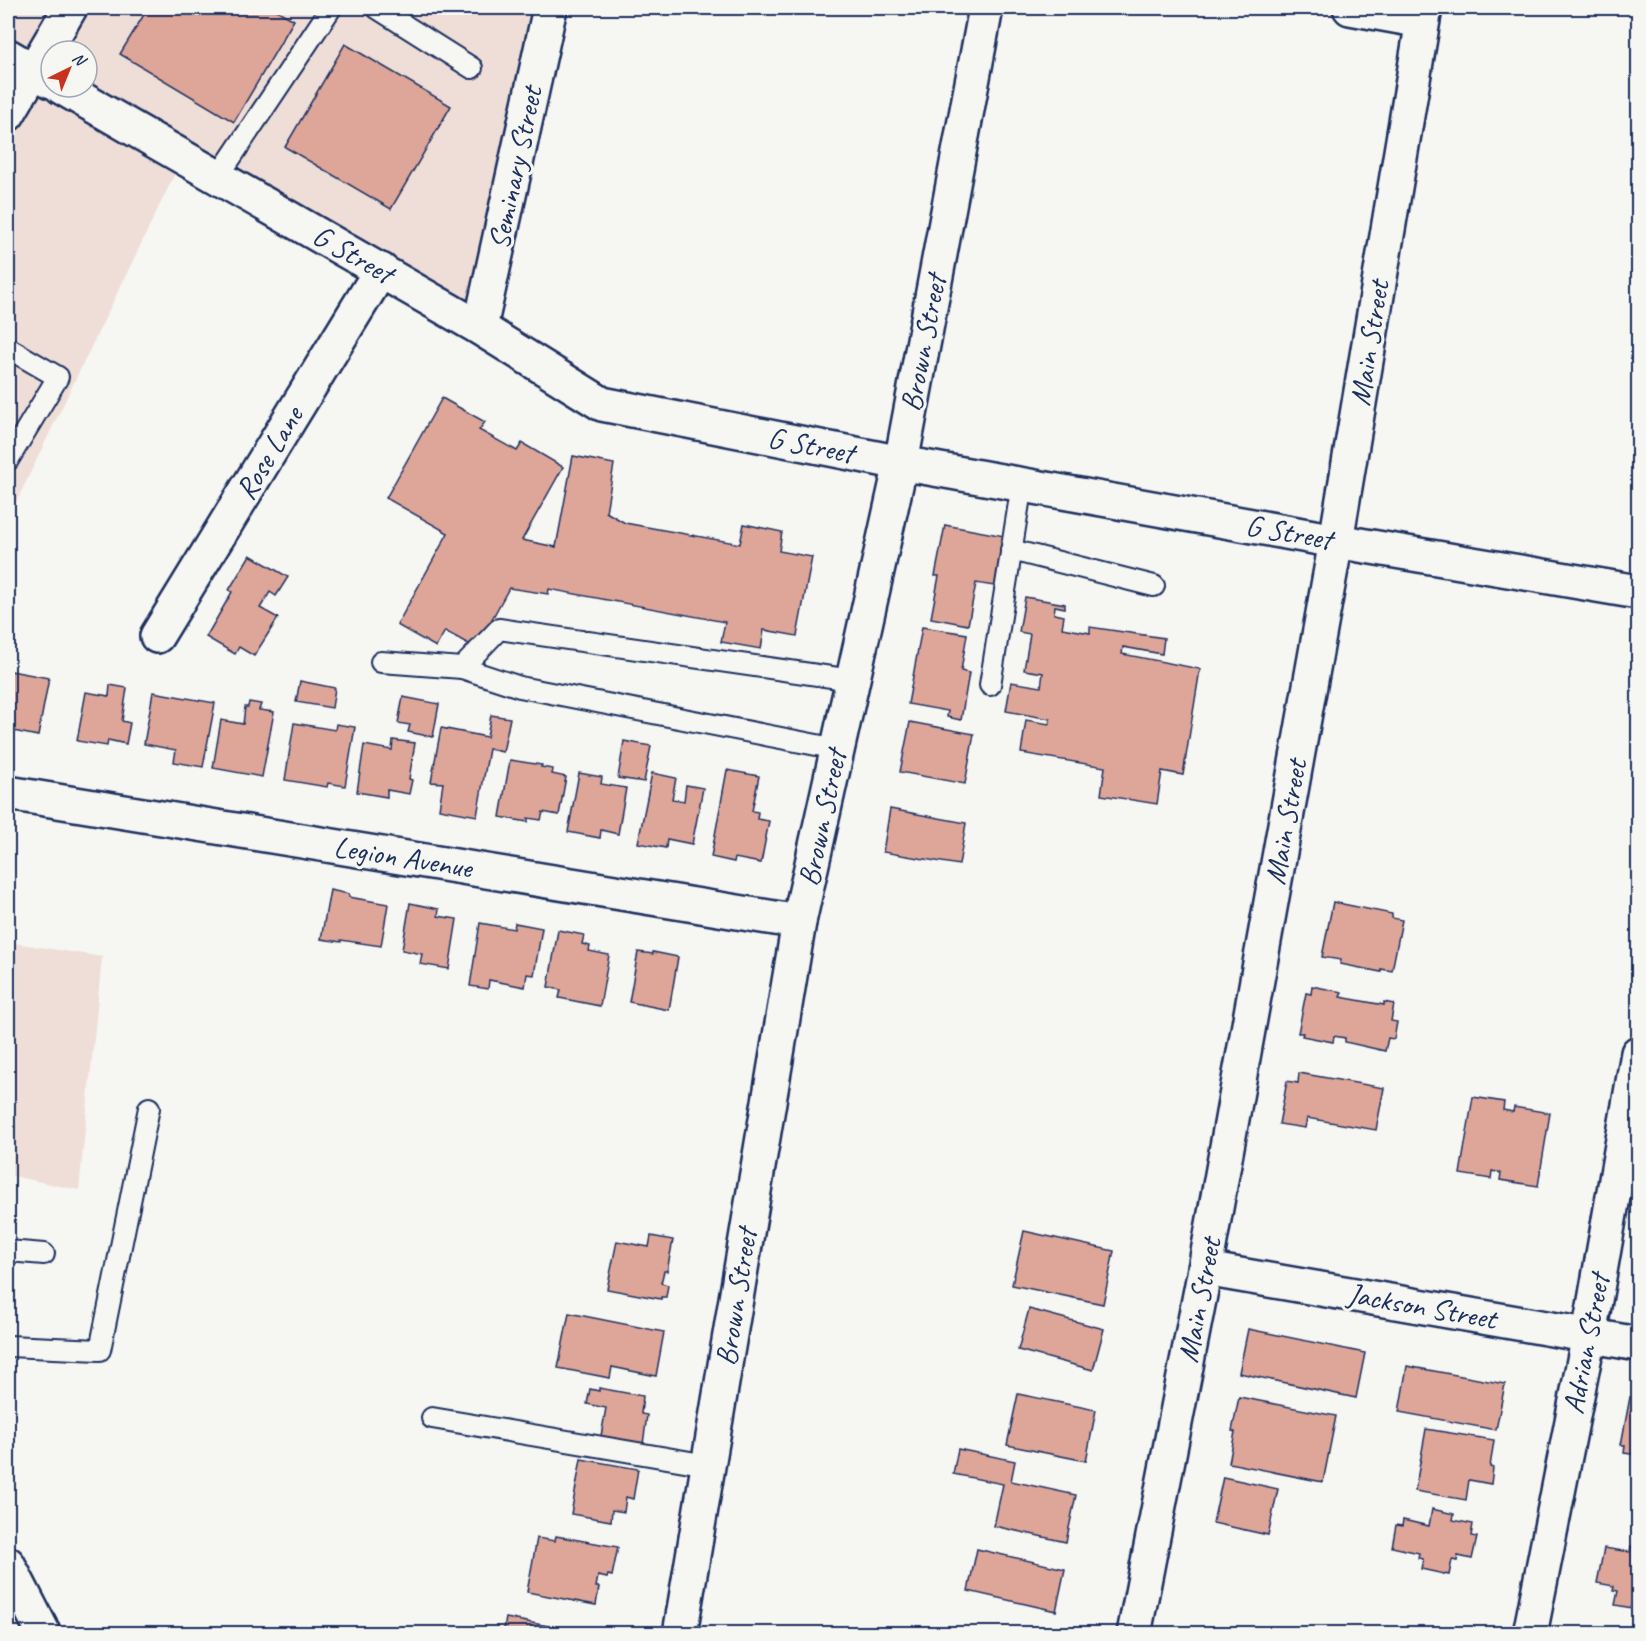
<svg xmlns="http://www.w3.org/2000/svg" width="1646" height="1641" viewBox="0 0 1646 1641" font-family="Caveat,sans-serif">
<rect width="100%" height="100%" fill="#f6f6f2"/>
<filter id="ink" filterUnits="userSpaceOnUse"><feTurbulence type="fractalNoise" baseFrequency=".0167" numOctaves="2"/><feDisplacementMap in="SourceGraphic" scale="12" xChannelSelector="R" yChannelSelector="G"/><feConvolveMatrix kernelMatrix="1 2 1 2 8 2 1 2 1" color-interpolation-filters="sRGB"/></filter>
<g filter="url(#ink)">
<!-- built -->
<g fill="#efded7" fill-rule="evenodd">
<path d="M 8,8 L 550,8 L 480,328 L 183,157 L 8,519 ZM 51,51 L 87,51 L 87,87 L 51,87 Z"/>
<path d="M 8,942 L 102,957 L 79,1190 L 8,1175 Z"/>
</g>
<!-- building -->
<g fill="#dea599" stroke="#1b2f5e" stroke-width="1.5">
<path d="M 148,8 L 273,8 L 294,20 L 234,122 L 120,54 Z"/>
<path d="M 345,44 L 451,106 L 391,209 L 285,147 Z"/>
<path d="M 442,398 L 485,422 L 479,430 L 517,451 L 522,443 L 563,467 L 522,540 L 556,547 L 573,456 L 614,464 L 606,512 L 625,523 L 740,544 L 744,524 L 782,532 L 779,551 L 812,557 L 797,636 L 764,630 L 761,649 L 721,642 L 725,622 L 549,589 L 548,594 L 509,588 L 476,648 L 445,631 L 436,647 L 397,625 L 448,533 L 386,498 Z"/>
<path d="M 945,525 L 1010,537 L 1000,587 L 976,583 L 968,625 L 931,618 L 939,576 L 935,576 Z"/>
<path d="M 250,555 L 288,577 L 276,596 L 270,592 L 260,608 L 278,618 L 254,656 L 239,647 L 235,654 L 206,637 L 232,592 L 229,590 Z"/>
<path d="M 1025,597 L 1065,604 L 1065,608 L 1055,606 L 1054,614 L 1064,616 L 1062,628 L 1090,633 L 1090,627 L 1164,638 L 1162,654 L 1123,647 L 1122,654 L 1200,669 L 1183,775 L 1162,771 L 1157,804 L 1101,795 L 1105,767 L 1021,753 L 1026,720 L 1049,724 L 1050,719 L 1006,711 L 1011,682 L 1041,687 L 1043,673 L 1024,670 L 1030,634 L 1019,632 Z"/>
<path d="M 922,627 L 967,634 L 961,671 L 969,673 L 961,720 L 947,717 L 948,711 L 908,704 Z"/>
<path d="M 11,671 L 49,678 L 38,736 L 8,730 L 8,687 Z"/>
<path d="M 300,681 L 335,688 L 332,708 L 296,702 Z"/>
<path d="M 110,685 L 127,688 L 122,721 L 130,723 L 126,744 L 108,740 L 107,746 L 77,741 L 86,692 L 109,696 Z"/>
<path d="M 153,692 L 215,703 L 203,767 L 174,762 L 176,750 L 144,744 Z"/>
<path d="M 403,697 L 439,704 L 433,737 L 408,732 L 410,725 L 398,723 Z"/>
<path d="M 249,702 L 261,704 L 259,710 L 274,712 L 262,777 L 213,768 L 221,720 L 243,724 L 245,707 L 248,707 Z"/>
<path d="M 491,715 L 510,718 L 503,752 L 489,749 L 477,816 L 439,809 L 443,783 L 431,782 L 441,728 L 487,737 Z"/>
<path d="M 910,722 L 974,734 L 965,784 L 900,772 Z"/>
<path d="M 294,723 L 335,730 L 336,724 L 355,727 L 345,786 L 328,783 L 327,787 L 285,780 Z"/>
<path d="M 393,740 L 415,743 L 409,779 L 412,780 L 409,794 L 387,790 L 387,797 L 357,792 L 364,745 L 392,750 Z"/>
<path d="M 624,741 L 651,746 L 644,782 L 618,778 Z"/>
<path d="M 510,760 L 542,765 L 541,767 L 553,769 L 552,774 L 566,777 L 559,815 L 543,812 L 541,820 L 528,818 L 528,822 L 500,817 Z"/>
<path d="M 727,770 L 759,776 L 752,811 L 758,812 L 757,819 L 769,821 L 761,863 L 735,858 L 734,862 L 711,857 Z"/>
<path d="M 579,773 L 602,777 L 601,784 L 626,788 L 618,834 L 601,830 L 600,838 L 568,832 Z"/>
<path d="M 652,773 L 676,778 L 672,799 L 684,801 L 686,785 L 703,788 L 692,844 L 667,839 L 666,848 L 638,843 Z"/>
<path d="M 890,809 L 966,823 L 959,865 L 883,852 Z"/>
<path d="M 330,890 L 349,894 L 349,897 L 388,904 L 381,946 L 341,940 L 341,942 L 321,939 Z"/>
<path d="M 1333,902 L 1392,914 L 1392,918 L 1402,920 L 1392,971 L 1381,969 L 1381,972 L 1340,964 L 1341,960 L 1322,957 Z"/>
<path d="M 410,903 L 439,909 L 438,916 L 457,919 L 449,969 L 420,964 L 422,954 L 402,950 Z"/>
<path d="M 480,923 L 514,929 L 515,923 L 542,928 L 534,975 L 527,974 L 525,987 L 489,980 L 488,989 L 470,986 Z"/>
<path d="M 558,930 L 584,935 L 582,944 L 590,946 L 589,951 L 609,955 L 600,1006 L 559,998 L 561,990 L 548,987 Z"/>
<path d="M 638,952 L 653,954 L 653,952 L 678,957 L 669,1010 L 629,1002 Z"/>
<path d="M 1312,986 L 1342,992 L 1340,997 L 1384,1005 L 1384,1002 L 1394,1004 L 1391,1021 L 1397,1022 L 1394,1039 L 1388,1038 L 1385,1051 L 1345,1042 L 1345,1038 L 1334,1036 L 1333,1042 L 1302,1036 L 1303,1033 L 1298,1033 L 1306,993 L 1311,994 Z"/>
<path d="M 1299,1073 L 1384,1088 L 1376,1130 L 1307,1118 L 1305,1128 L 1279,1124 L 1287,1081 L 1298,1083 Z"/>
<path d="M 1473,1097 L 1504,1102 L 1503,1110 L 1513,1112 L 1514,1107 L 1550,1113 L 1538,1186 L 1500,1180 L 1501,1173 L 1492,1171 L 1491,1179 L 1460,1174 Z"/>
<path d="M 1024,1231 L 1114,1251 L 1103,1304 L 1012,1285 Z"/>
<path d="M 651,1236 L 673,1240 L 667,1271 L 664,1271 L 661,1283 L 668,1285 L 666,1297 L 661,1297 L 661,1299 L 607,1289 L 617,1241 L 649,1247 Z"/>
<path d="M 1029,1309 L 1104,1329 L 1093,1370 L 1018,1350 Z"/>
<path d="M 569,1313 L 664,1332 L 656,1376 L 612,1367 L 610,1378 L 558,1368 Z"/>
<path d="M 1248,1329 L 1365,1353 L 1356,1398 L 1239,1373 Z"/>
<path d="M 1407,1366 L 1505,1384 L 1496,1430 L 1399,1412 Z"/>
<path d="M 599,1388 L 643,1396 L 641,1414 L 647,1415 L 643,1444 L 601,1436 L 606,1408 L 587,1404 L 590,1389 L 599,1391 Z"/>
<path d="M 1018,1394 L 1096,1410 L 1086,1461 L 1007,1445 Z"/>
<path d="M 1239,1397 L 1336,1416 L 1323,1482 L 1229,1463 L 1235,1432 L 1232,1431 Z"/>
<path d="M 1630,1397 L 1638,1399 L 1638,1455 L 1624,1453 L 1625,1445 L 1621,1445 Z"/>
<path d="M 1426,1429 L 1494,1440 L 1490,1467 L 1493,1468 L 1491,1484 L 1469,1480 L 1466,1500 L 1415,1491 Z"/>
<path d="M 958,1449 L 1015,1461 L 1011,1481 L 1076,1495 L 1066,1542 L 994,1526 L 1003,1484 L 953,1474 Z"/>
<path d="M 581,1459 L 638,1469 L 633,1499 L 626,1497 L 624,1512 L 612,1510 L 611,1521 L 571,1514 Z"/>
<path d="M 1223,1477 L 1278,1489 L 1268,1535 L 1213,1523 Z"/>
<path d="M 1432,1509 L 1454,1514 L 1453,1520 L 1473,1524 L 1471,1536 L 1477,1537 L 1472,1559 L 1458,1556 L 1457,1561 L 1452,1560 L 1449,1575 L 1421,1569 L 1423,1559 L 1418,1558 L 1419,1553 L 1392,1547 L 1396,1525 L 1402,1526 L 1403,1520 L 1429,1526 Z"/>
<path d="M 556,1536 L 618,1547 L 612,1576 L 608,1575 L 607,1578 L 598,1576 L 596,1587 L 599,1587 L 596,1605 L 527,1592 L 537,1538 L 555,1541 Z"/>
<path d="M 1631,1546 L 1638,1547 L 1638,1609 L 1615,1605 L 1618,1591 L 1613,1590 L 1614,1586 L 1597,1583 L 1604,1548 L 1630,1552 Z"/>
<path d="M 977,1549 L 1065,1569 L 1056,1611 L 968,1591 Z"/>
<path d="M 506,1618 L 590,1634 L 503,1634 Z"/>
<path d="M 1203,1628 L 1238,1634 L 1202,1634 Z"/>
</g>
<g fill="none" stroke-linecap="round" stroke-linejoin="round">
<defs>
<g id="service">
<path d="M 377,8 L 472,68"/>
<path d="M 218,177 L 331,8"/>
<path d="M 8,348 L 58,377 L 8,460"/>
<path d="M 1011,550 L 1154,586"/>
<path d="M 381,662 L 462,668"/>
<path d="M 990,685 L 1022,484"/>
<path d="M 837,749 L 520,687 L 462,668 L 499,629 L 852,680"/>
<path d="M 8,1251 L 44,1254"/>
<path d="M 8,1346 L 100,1350 L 149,1108"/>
<path d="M 432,1418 L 708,1465"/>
</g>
<g id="minor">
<path d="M 1350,8 L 1422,21"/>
<path d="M 8,56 L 51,81"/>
<path d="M 61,87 L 480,328 L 602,404 L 901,463 L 1336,541 L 1638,592"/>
<path d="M 480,328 L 550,8"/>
<path d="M 157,636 L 381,270"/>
<path d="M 8,793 L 799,922"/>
<path d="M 1205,1269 L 1638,1344"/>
<path d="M 680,1634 L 799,922 L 901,463 L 986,8"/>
<path d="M 1530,1634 L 1589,1335 L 1638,1053"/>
</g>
<g id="tertiary">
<path d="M 8,1564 L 44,1634"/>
<path id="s1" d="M 1134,1634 L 1205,1269 L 1336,541 L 1425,8"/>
</g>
<path id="secondary" d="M 8,114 L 70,8"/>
</defs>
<!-- service casing -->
<use href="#service" stroke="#1b2f5e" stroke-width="24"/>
<!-- minor casing -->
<use href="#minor" stroke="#1b2f5e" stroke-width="38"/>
<!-- tertiary casing -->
<use href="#tertiary" stroke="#1b2f5e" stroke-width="38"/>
<!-- secondary casing -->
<use href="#secondary" stroke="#1b2f5e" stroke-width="38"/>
<!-- service -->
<use href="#service" stroke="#f6f6f2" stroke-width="20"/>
<!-- minor -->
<use href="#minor" stroke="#f6f6f2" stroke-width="33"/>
<!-- tertiary -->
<use href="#tertiary" stroke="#f6f6f2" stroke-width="33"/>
<!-- secondary -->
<use href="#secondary" stroke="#f6f6f2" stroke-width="33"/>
</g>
</g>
<g text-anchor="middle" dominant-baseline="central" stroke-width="6" stroke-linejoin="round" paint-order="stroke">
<!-- street labels -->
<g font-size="30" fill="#1b2f5e" stroke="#f6f6f2">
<text transform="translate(515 168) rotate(-78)">Seminary Street</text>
<text transform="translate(353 254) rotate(30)">G Street</text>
<text transform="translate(923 343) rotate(-79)">Brown Street</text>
<text transform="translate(1369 343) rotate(-81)">Main Street</text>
<text transform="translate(811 445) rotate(11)">G Street</text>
<text transform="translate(269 453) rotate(-59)">Rose Lane</text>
<text transform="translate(1289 532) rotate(10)">G Street</text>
<text transform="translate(822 818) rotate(-78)">Brown Street</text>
<text stroke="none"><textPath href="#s1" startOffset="826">Main Street</textPath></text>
<text transform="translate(403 857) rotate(9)">Legion Avenue</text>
<text transform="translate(736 1297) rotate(-81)">Brown Street</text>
<text transform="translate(1199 1300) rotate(-79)">Main Street</text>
<text transform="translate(1422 1306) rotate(10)">Jackson Street</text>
<text transform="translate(1586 1344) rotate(-79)">Adrian Street</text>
</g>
</g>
<!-- margin -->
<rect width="1646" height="1641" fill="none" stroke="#f6f6f2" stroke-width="30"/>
<rect x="15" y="15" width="1616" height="1611" fill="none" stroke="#1b2f5e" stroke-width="2" filter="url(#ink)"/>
<!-- north arrow -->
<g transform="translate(69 69) rotate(43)"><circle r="28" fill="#f6f6f2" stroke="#9ea6b7" stroke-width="1.5"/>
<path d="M0-4.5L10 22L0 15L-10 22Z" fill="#c8321e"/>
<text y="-9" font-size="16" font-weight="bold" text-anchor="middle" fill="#1b2f5e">N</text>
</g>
</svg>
